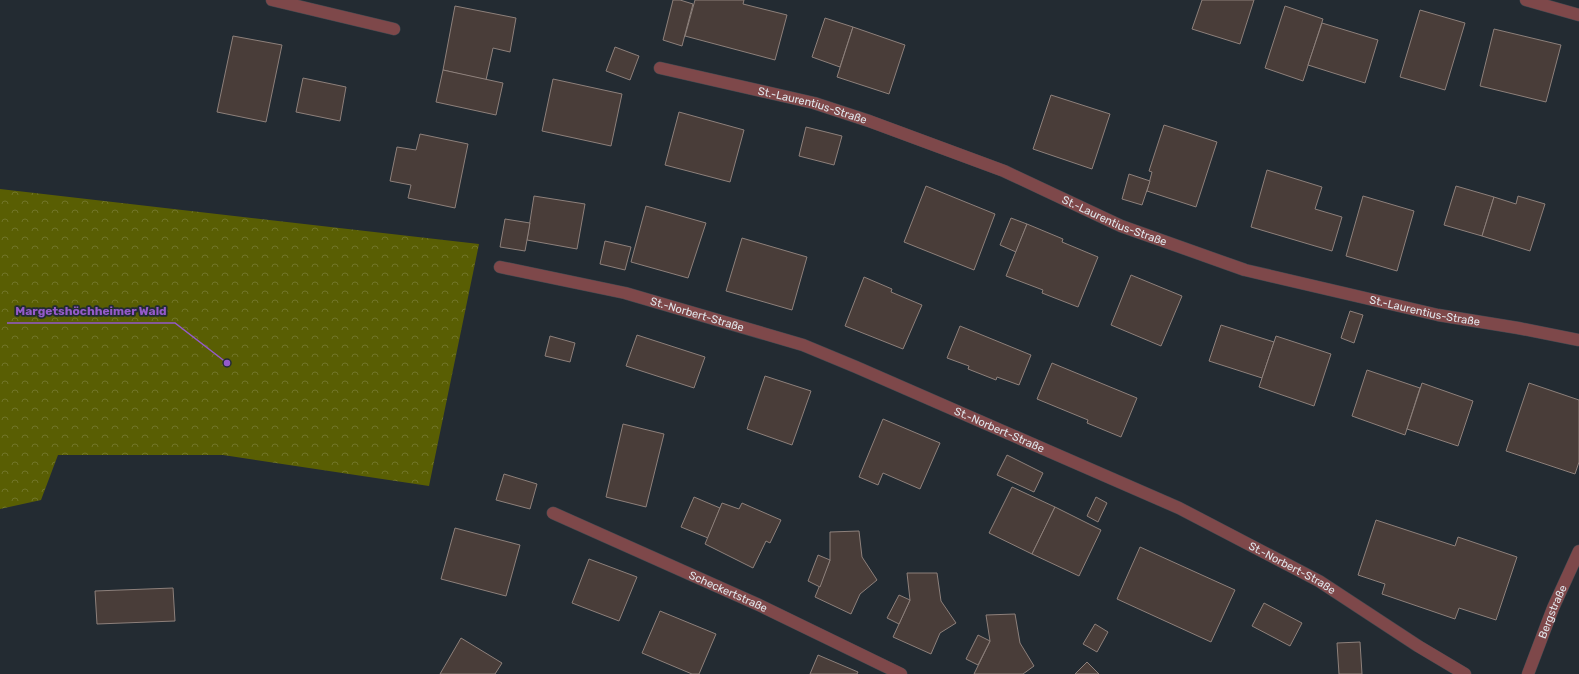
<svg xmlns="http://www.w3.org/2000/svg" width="1579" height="674" viewBox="0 0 1579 674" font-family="Rubik,sans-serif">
<defs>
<pattern id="forest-crowns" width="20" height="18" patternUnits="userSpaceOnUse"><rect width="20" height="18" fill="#595e03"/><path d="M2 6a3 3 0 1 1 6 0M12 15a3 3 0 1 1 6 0" fill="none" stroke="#717528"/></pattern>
</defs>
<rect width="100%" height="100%" fill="#232b32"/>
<!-- forest -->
<path fill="url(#forest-crowns)" d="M 0,189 L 479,244 L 429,486 L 223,455 L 58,455 L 41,500 L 0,509 Z"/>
<!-- building -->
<g fill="#493d39" stroke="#8d807b">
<path d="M 673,0 L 680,0 L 693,4 L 682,46 L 663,40 Z"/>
<path d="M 695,0 L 744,0 L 743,4 L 787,15 L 775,60 L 685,36 Z"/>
<path d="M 1202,0 L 1254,0 L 1240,44 L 1192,29 Z"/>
<path d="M 455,6 L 516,18 L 510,52 L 493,48 L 486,80 L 443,70 Z"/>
<path d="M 1285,6 L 1323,19 L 1303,81 L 1265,68 Z"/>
<path d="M 1420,10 L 1465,23 L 1445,90 L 1400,77 Z"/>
<path d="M 825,18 L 853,27 L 840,67 L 812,57 Z"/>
<path d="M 1322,23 L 1378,40 L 1365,83 L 1308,65 Z"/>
<path d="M 853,27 L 905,45 L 889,94 L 837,77 Z"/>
<path d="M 1494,29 L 1561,45 L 1546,102 L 1480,86 Z"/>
<path d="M 233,36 L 282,45 L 266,122 L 217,112 Z"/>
<path d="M 615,47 L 639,56 L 630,80 L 606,71 Z"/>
<path d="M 443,70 L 503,83 L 496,115 L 436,102 Z"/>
<path d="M 303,78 L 346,87 L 340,121 L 296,112 Z"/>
<path d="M 553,79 L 622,94 L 611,146 L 542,131 Z"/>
<path d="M 1051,95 L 1110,114 L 1092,169 L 1033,149 Z"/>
<path d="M 679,112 L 744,130 L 730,182 L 665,165 Z"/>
<path d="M 1164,125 L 1217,142 L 1196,207 L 1147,191 L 1152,172 L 1149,171 Z"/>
<path d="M 806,127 L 842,136 L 834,165 L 799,156 Z"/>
<path d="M 420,134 L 468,144 L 455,208 L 408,198 L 411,185 L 390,181 L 397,147 L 416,150 Z"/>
<path d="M 1267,170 L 1322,187 L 1315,209 L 1342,217 L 1332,251 L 1251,227 Z"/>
<path d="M 1129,174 L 1150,181 L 1142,205 L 1122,199 Z"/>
<path d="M 926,186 L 995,214 L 974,270 L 904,242 Z"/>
<path d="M 1456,186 L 1494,197 L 1482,236 L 1444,225 Z"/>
<path d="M 534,196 L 585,204 L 577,249 L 527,240 Z"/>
<path d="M 1363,196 L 1414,211 L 1397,271 L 1346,256 Z"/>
<path d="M 1518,196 L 1545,204 L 1530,251 L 1482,236 L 1494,197 L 1516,204 Z"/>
<path d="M 646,206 L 706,223 L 688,278 L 631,262 Z"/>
<path d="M 1011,218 L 1027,224 L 1016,252 L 1000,245 Z"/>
<path d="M 505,219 L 530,223 L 525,251 L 500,247 Z"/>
<path d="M 1027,224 L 1063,239 L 1062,242 L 1098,257 L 1078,307 L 1042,293 L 1043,290 L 1006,276 Z"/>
<path d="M 742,238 L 807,257 L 792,310 L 726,291 Z"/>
<path d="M 605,241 L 631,247 L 625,270 L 600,264 Z"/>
<path d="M 1131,275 L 1182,296 L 1161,346 L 1111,325 Z"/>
<path d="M 864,277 L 892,289 L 891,292 L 922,305 L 903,349 L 845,326 Z"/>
<path d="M 1350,311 L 1363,315 L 1354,343 L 1341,338 Z"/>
<path d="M 1221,325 L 1274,342 L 1262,378 L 1209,361 Z"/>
<path d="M 960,326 L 1031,355 L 1019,385 L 997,377 L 996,380 L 968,369 L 969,366 L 947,358 Z"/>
<path d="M 637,335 L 705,357 L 694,388 L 626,366 Z"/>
<path d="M 550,336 L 575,343 L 570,362 L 545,356 Z"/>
<path d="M 1276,336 L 1331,354 L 1314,406 L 1259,387 Z"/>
<path d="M 1052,363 L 1137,398 L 1121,437 L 1087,423 L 1088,420 L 1037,399 Z"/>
<path d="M 1367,370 L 1420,388 L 1405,435 L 1352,416 Z"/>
<path d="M 765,376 L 811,391 L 792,445 L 747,429 Z"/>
<path d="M 1422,383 L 1473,401 L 1458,446 L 1407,429 Z"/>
<path d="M 1529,383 L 1579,400 L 1579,462 L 1575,474 L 1506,451 Z"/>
<path d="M 883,419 L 940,443 L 920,489 L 883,473 L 878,485 L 859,477 Z"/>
<path d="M 623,424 L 664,434 L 646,507 L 606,497 Z"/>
<path d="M 1007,455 L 1043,473 L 1034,492 L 997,475 Z"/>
<path d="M 504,474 L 537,484 L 530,509 L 496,500 Z"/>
<path d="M 1012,487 L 1055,507 L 1032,554 L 989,533 Z"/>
<path d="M 694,497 L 720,508 L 708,538 L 681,527 Z"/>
<path d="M 1096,497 L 1107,503 L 1098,522 L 1087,516 Z"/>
<path d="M 722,503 L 739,509 L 742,503 L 781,520 L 770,543 L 766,541 L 753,568 L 705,544 Z"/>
<path d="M 1055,507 L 1101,530 L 1079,576 L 1032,554 Z"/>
<path d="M 1376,520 L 1455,546 L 1458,537 L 1517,557 L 1496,620 L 1459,608 L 1455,619 L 1382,594 L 1385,584 L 1358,575 Z"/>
<path d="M 455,528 L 520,545 L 506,596 L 441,579 Z"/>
<path d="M 859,531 L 862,557 L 877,580 L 860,594 L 851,614 L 815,597 L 830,560 L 830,532 Z"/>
<path d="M 1140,547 L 1235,590 L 1211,642 L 1117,599 Z"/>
<path d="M 818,555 L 830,560 L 820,587 L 808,581 Z"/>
<path d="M 589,559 L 637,577 L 619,621 L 572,603 Z"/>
<path d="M 907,573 L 937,573 L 941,601 L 956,623 L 940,633 L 931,654 L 893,637 L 910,600 Z"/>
<path d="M 173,588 L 175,621 L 97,624 L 95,591 Z"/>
<path d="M 899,595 L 910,600 L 899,624 L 887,618 Z"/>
<path d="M 1264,603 L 1302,623 L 1290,646 L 1252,626 Z"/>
<path d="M 660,611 L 716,634 L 699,674 L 692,674 L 642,653 Z"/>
<path d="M 1015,614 L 1020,643 L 1034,666 L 1023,674 L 974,674 L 990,641 L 986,615 Z"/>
<path d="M 1095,624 L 1108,632 L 1097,652 L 1083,644 Z"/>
<path d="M 978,635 L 990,641 L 978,665 L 966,659 Z"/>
<path d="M 461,638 L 502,663 L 495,674 L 440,674 Z"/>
<path d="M 1360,642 L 1362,674 L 1339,674 L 1337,643 Z"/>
<path d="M 818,655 L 858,672 L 857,674 L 810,674 Z"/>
<path d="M 1087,662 L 1099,674 L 1075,674 Z"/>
</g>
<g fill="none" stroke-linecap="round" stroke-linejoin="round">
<defs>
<g id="street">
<path d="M 272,0 L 394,29"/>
<path d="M 1526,0 L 1579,15"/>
<path id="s1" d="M 660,68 L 814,103 L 869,121 L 1004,171 L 1121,226 L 1245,270 L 1438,315 L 1518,328 L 1579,340"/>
<path id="s2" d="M 500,267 L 625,293 L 803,345 L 856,367 L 1179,508 L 1319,581 L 1418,646 L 1465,674"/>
<path id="s3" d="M 553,513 L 759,605 L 901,674"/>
<path id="s4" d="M 1528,674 L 1553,608 L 1579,551"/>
</g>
</defs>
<!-- street casing -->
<use href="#street" stroke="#414950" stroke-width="13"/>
<!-- street -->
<use href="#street" stroke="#7e484a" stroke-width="12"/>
</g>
<g text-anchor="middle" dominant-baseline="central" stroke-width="3.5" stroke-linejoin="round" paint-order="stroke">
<!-- street labels -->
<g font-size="11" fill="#e1e6eb" stroke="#232b32">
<text stroke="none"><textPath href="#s1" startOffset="157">St.-Laurentius-Straße</textPath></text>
<text stroke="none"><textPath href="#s1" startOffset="481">St.-Laurentius-Straße</textPath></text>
<text stroke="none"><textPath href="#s1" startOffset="805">St.-Laurentius-Straße</textPath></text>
<text stroke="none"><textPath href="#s2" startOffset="203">St.-Norbert-Straße</textPath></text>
<text stroke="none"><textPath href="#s2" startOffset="527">St.-Norbert-Straße</textPath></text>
<text stroke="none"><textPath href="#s2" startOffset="851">St.-Norbert-Straße</textPath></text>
<text stroke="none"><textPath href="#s3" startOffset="192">Scheckertstraße</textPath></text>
<text stroke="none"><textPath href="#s4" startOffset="67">Bergstraße</textPath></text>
</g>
</g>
<!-- callouts -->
<path fill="none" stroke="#945aca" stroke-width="1.5" d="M227 363L175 323H7"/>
<circle fill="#945aca" stroke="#232b32" stroke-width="1.5" cx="227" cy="363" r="4"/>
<g font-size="12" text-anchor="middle" font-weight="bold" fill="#945aca" stroke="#232b32" stroke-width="3.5" stroke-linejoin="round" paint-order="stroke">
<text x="91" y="315">Margetshöchheimer Wald</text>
</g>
</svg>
